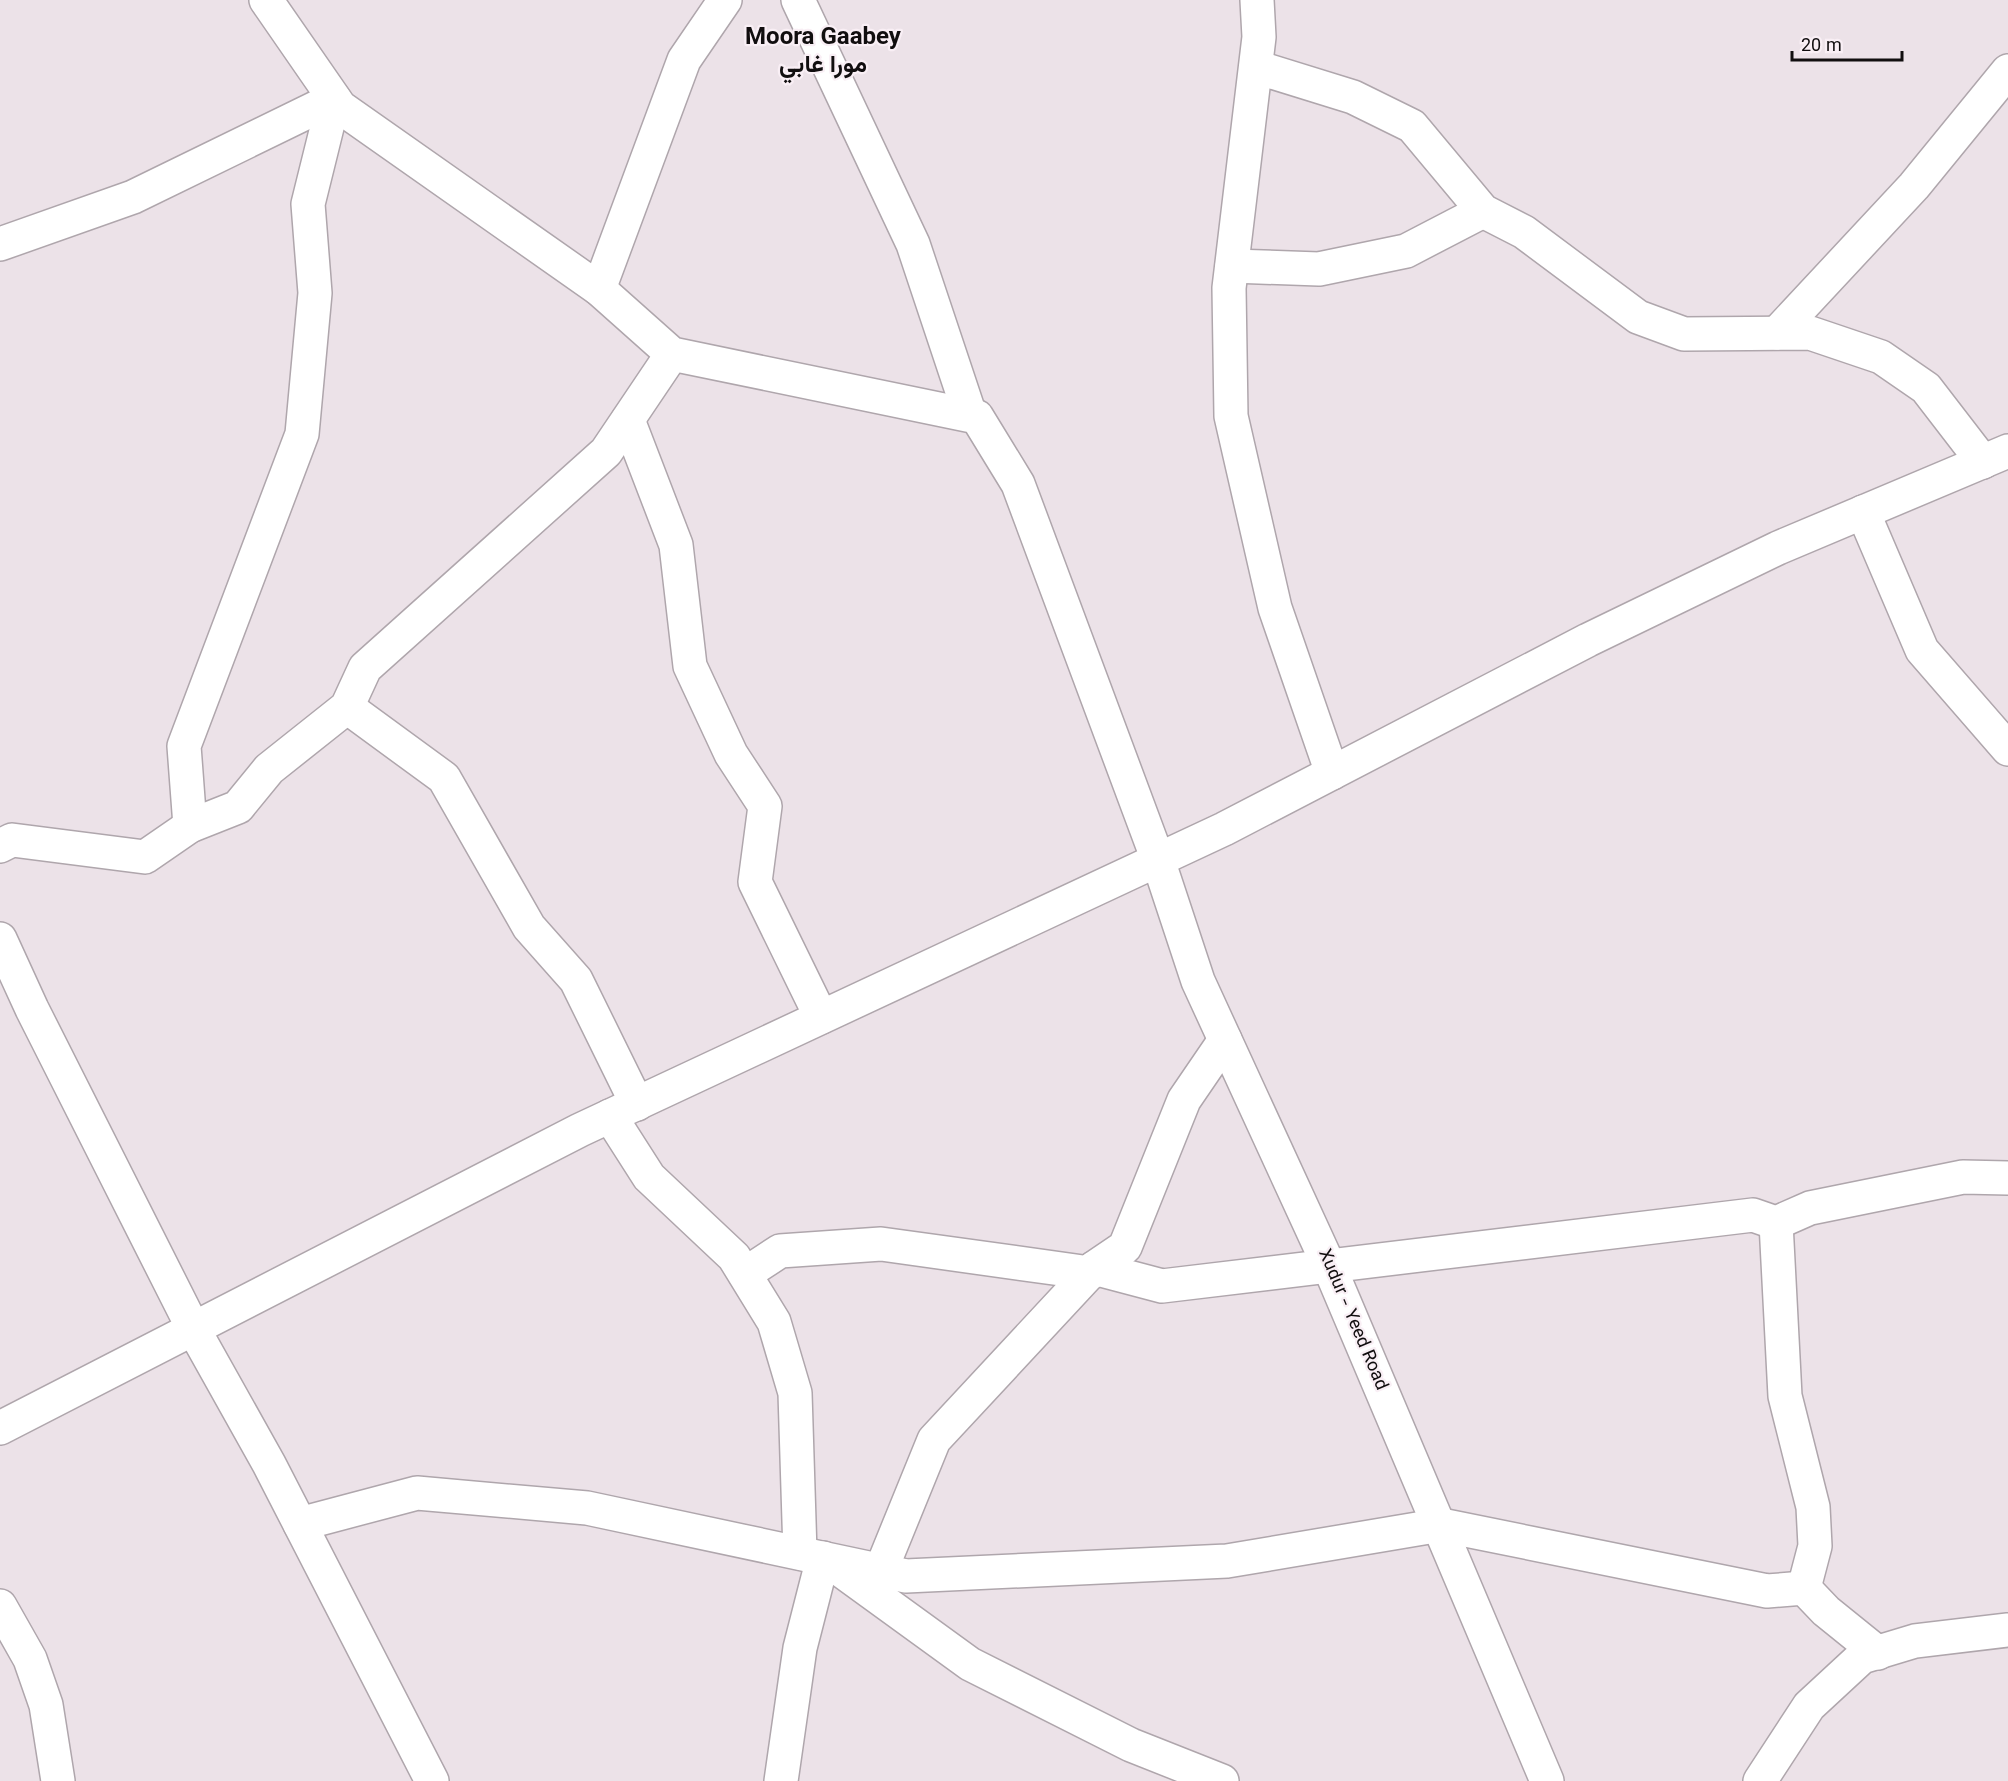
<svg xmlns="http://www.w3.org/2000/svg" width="2008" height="1781" viewBox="0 0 2008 1781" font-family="Georgia,Vazirmatn,serif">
<rect width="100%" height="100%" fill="#ece2e8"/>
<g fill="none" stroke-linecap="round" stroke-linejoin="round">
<defs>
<g id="street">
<path d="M 266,0 L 340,107 L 599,289 L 672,354 L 977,417 L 1018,484 L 1158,860"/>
<path d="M 798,0 L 913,244 L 970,415"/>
<path d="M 1257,0 L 1259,37 L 1229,288 L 1231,416 L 1275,608 L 1332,773"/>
<path d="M 1256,67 L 1353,97 L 1412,126 L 1483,211 L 1524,232 L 1638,317 L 1684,334 L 1810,333 L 1881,357 L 1926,388 L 1983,462"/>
<path d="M 0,244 L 133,197 L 334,99"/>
<path d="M 1232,266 L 1319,269 L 1406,251 L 1483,211"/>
<path d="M 599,289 L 684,60 L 725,0"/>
<path d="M 1777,333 L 1914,186 L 2008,71"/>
<path d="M 628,420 L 676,545 L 690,666 L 731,754 L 765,806 L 755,882 L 821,1017"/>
<path d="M 1863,512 L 1922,650 L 2008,749"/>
<path d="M 347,707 L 444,778 L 529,927 L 576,980 L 637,1104"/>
<path d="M 190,826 L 184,746 L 302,434 L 315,293 L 308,204 L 334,99"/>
<path d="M 0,846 L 12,840 L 145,857 L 190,826 L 238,807 L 269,769 L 347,707 L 365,668 L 606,452 L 672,354"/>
<path d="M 0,939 L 32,1009 L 194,1330 L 269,1464 L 432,1781"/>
<path d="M 610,1116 L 649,1177 L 734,1257 L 774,1322 L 795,1393 L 800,1553"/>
<path d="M 1776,1223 L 1785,1396 L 1813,1507 L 1815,1546 L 1804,1588"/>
<path d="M 1094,1268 L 1162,1286 L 1753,1215 L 1776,1223 L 1810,1208 L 1963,1177 L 2008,1178"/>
<path d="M 745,1274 L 780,1251 L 881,1244 L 1090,1273"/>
<path d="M 300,1524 L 417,1493 L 587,1508 L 906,1576 L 1227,1561 L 1441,1525 L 1767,1591 L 1804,1588 L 1826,1611 L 1878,1653"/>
<path d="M 835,1566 L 970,1664 L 1131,1745 L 1222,1781"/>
<path d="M 881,1570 L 934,1440 L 1094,1268 L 1125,1247 L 1184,1100 L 1225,1040"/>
<path d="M 0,1606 L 30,1659 L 46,1705 L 58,1781"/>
<path d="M 781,1781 L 800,1648 L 823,1558"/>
<path d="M 1760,1781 L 1809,1706 L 1862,1657 L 1915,1641 L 2008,1630"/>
</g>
<g id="secondary">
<path d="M 1158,860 L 1198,981 L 1329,1266 L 1547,1781"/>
<path d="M 0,1428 L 580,1130 L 1224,829 L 1588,640 L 1778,548 L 2008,451"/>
</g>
</defs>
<!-- street casing -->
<use href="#street" stroke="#afa6ac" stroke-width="36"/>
<!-- secondary casing -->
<use href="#secondary" stroke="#afa6ac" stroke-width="36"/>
<!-- street -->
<use href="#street" stroke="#fff" stroke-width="33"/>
<!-- secondary -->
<use href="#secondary" stroke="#fff" stroke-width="33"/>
</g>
<g text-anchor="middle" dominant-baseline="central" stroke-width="4.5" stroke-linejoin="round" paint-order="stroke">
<!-- street labels -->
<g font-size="18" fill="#110e0f" stroke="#f9eff5">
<text transform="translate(1352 1320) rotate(67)">Xudur - Yeed Road</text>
</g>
<!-- district labels -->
<g font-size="24" font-weight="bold" fill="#110e0f" stroke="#f9eff5">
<text x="823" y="38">Moora Gaabey<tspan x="823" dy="28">مورا غابي</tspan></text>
</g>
</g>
<!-- scale -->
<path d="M1792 51v9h110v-9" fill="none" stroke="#110e0f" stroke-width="3"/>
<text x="1801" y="51" font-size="18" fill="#110e0f" stroke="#f9eff5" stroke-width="4.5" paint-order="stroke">20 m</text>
</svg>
